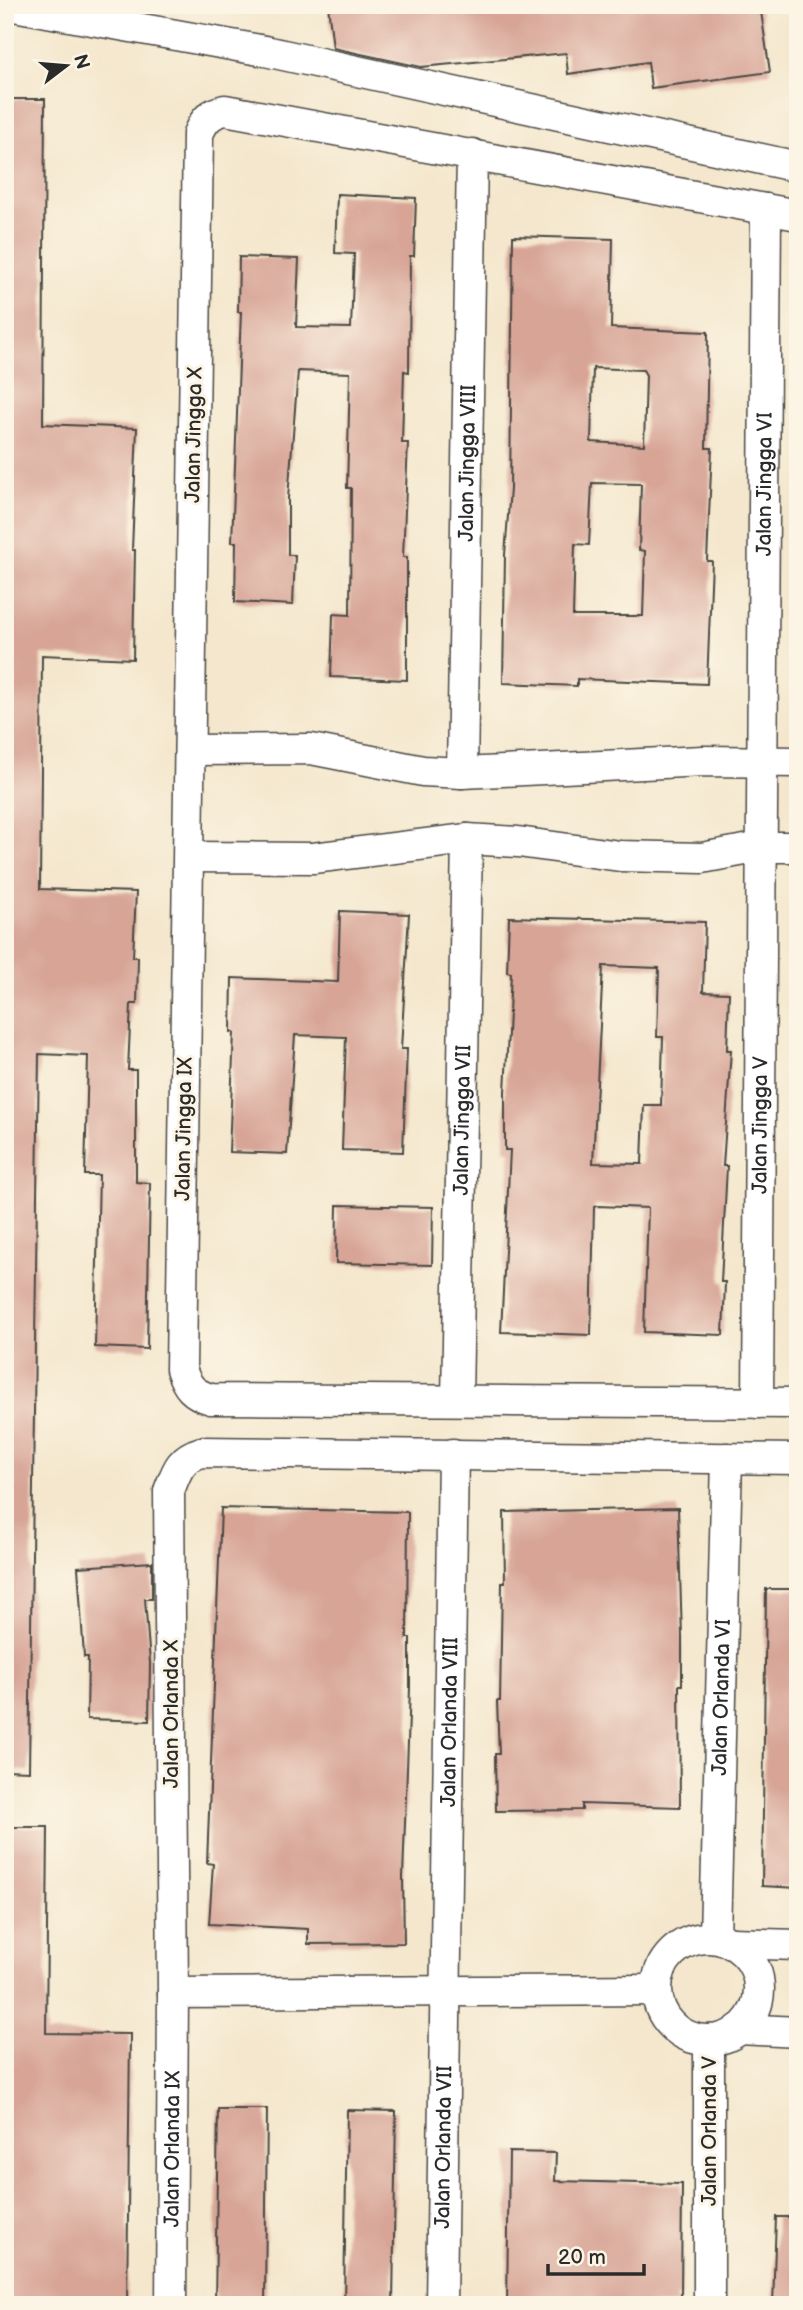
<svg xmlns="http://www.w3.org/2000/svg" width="803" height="2310" viewBox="0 0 803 2310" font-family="'Balsamiq Sans',sans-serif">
<rect width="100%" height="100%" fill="#fcf5e5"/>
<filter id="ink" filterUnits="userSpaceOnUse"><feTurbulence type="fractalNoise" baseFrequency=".0143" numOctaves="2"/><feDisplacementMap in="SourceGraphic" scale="14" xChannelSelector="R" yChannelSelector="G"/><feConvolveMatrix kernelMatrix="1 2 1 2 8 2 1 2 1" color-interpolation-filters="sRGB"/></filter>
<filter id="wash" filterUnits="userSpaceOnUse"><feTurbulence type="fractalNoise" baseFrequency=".00686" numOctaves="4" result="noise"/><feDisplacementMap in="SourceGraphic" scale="28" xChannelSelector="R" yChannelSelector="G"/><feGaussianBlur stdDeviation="1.57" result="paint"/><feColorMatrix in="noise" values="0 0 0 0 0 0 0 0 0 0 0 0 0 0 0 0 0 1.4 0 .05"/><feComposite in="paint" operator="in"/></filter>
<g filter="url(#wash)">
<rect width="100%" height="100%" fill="#f4e7cd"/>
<g id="blocks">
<!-- building -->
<g fill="#d7a496" fill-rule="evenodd">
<path d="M 328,5 L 760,5 L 770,72 L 651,88 L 648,62 L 568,74 L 566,53 L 421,67 L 333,48 Z"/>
<path d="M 5,99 L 45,99 L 43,424 L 137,428 L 132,550 L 135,550 L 133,659 L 42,655 L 40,889 L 136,892 L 133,957 L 138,957 L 137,1004 L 131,1004 L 128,1070 L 136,1070 L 136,1182 L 150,1183 L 147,1349 L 95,1347 L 99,1175 L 85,1175 L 88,1056 L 39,1054 L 29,1771 L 5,1770 Z"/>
<path d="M 337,194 L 416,198 L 414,256 L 410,256 L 409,372 L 404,371 L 402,443 L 408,443 L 403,557 L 407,557 L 407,680 L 331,677 L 333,614 L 350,615 L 351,488 L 347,488 L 350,373 L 298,371 L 288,498 L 288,555 L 295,555 L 293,605 L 235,602 L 236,542 L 232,542 L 241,312 L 238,312 L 239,257 L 299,259 L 296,327 L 351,328 L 354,254 L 335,253 Z"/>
<path d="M 513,236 L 613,239 L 611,328 L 708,332 L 706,448 L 712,448 L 707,561 L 712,561 L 707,684 L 577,679 L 577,686 L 503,683 L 505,555 L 510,489 ZM 593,368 L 643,370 L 646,375 L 644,445 L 591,442 ZM 592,483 L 641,484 L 639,550 L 645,551 L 643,616 L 573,616 L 575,544 L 589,545 Z"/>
<path d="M 340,911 L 409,914 L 401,1049 L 407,1049 L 403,1152 L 342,1150 L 346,1037 L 295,1035 L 287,1154 L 229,1152 L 234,1032 L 231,1032 L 232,978 L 338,982 Z"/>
<path d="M 509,917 L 705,922 L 703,992 L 729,993 L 727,1050 L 731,1050 L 723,1166 L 727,1166 L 721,1282 L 725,1282 L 723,1335 L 644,1332 L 648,1208 L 597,1206 L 594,1207 L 591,1335 L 501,1332 L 510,1150 L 505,1150 L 505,1092 L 511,973 L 507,972 ZM 603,966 L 659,968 L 657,1037 L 663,1037 L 661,1105 L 644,1105 L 642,1164 L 593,1163 Z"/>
<path d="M 337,1205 L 433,1207 L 432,1265 L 336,1263 Z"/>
<path d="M 221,1508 L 408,1512 L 407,1638 L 410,1638 L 410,1688 L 403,1877 L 404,1943 L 308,1944 L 308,1929 L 209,1924 L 213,1864 L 207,1863 Z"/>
<path d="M 678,1508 L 682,1637 L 682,1685 L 679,1685 L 680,1807 L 582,1804 L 582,1810 L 496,1811 L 495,1754 L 499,1754 L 497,1701 L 500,1701 L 502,1582 L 505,1582 L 504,1512 Z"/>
<path d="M 152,1562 L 152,1599 L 145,1599 L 150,1663 L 149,1721 L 87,1719 L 88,1657 L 84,1657 L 78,1567 Z"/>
<path d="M 766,1589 L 798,1589 L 798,1888 L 762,1886 Z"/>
<path d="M 5,1827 L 48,1827 L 46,2033 L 130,2034 L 127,2305 L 5,2305 Z"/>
<path d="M 218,2109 L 267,2109 L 265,2305 L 215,2305 Z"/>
<path d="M 347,2110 L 396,2111 L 393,2305 L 344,2305 Z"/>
<path d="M 509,2152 L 556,2153 L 555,2181 L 682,2184 L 681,2297 L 677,2297 L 677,2305 L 507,2305 Z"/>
<path d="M 776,2217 L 798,2217 L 798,2305 L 773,2305 Z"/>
</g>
</g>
</g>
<g filter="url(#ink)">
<use href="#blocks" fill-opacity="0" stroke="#494743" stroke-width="2"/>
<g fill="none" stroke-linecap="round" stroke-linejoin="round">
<defs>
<g id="street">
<path d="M 8,5 L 265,51 L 798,167"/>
<path d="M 798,215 L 225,110 C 210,113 204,120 198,134 L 181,1369 C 187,1387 193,1394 211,1399 L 798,1403"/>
<path d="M 190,750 L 311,749 L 423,771 L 462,773 L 703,761 L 798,762"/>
<path id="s1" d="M 462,773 L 472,154"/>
<path d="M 189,857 L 313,858 L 467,839 L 518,842 L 620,856 L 702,858 L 761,847 L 798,847"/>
<path id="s2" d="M 457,1400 L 467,839"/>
<path id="s3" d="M 758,1403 L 766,209"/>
<path id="s4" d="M 715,1937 L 727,1458"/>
<circle cx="708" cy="1989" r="51"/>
<path d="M 732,1943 L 798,1945"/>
<path d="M 173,1993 L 656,1990"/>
<path d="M 739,2029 L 798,2032"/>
<path id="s5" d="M 171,2305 L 173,1993 L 169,1491 C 177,1470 180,1458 202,1452 L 798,1459"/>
<path id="s6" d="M 441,2305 L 453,1454"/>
<path d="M 709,2305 L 709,2040"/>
</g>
</defs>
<!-- street casing -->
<use href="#street" stroke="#494743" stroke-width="33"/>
<!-- street -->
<use href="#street" stroke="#fff" stroke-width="30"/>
</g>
</g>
<g text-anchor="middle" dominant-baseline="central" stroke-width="6" stroke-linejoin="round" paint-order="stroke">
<!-- street labels -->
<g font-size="21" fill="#2b2b2b" stroke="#fcf5e5">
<text transform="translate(194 435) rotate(-89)">Jalan Jingga X</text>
<text stroke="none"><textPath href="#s1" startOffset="310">Jalan Jingga VIII</textPath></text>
<text stroke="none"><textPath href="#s3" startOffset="919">Jalan Jingga VI</textPath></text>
<text stroke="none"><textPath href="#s2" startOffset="280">Jalan Jingga VII</textPath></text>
<text stroke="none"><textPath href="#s3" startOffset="278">Jalan Jingga V</textPath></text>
<text transform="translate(184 1129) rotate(-89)">Jalan Jingga IX</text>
<text stroke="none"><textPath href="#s4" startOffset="240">Jalan Orlanda VI</textPath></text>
<text transform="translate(171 1714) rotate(-90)">Jalan Orlanda X</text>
<text stroke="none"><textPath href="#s6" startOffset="583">Jalan Orlanda VIII</textPath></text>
<text transform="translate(709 2131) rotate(-90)">Jalan Orlanda V</text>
<text stroke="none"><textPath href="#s6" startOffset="158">Jalan Orlanda VII</textPath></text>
<text stroke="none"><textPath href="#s5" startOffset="156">Jalan Orlanda IX</textPath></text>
</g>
</g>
<!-- margin -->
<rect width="803" height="2310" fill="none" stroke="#fcf5e5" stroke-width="28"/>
<!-- north arrow -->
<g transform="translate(66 66) rotate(74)" stroke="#fcf5e5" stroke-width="5" paint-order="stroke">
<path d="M0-5L12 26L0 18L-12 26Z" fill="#2b2b2b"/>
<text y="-10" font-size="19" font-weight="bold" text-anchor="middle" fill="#2b2b2b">N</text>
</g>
<!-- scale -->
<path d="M548 2264v10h96v-10" fill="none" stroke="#2b2b2b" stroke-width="3.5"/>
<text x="558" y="2264" font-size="21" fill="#2b2b2b" stroke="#fcf5e5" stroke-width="5" paint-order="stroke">20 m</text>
</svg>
